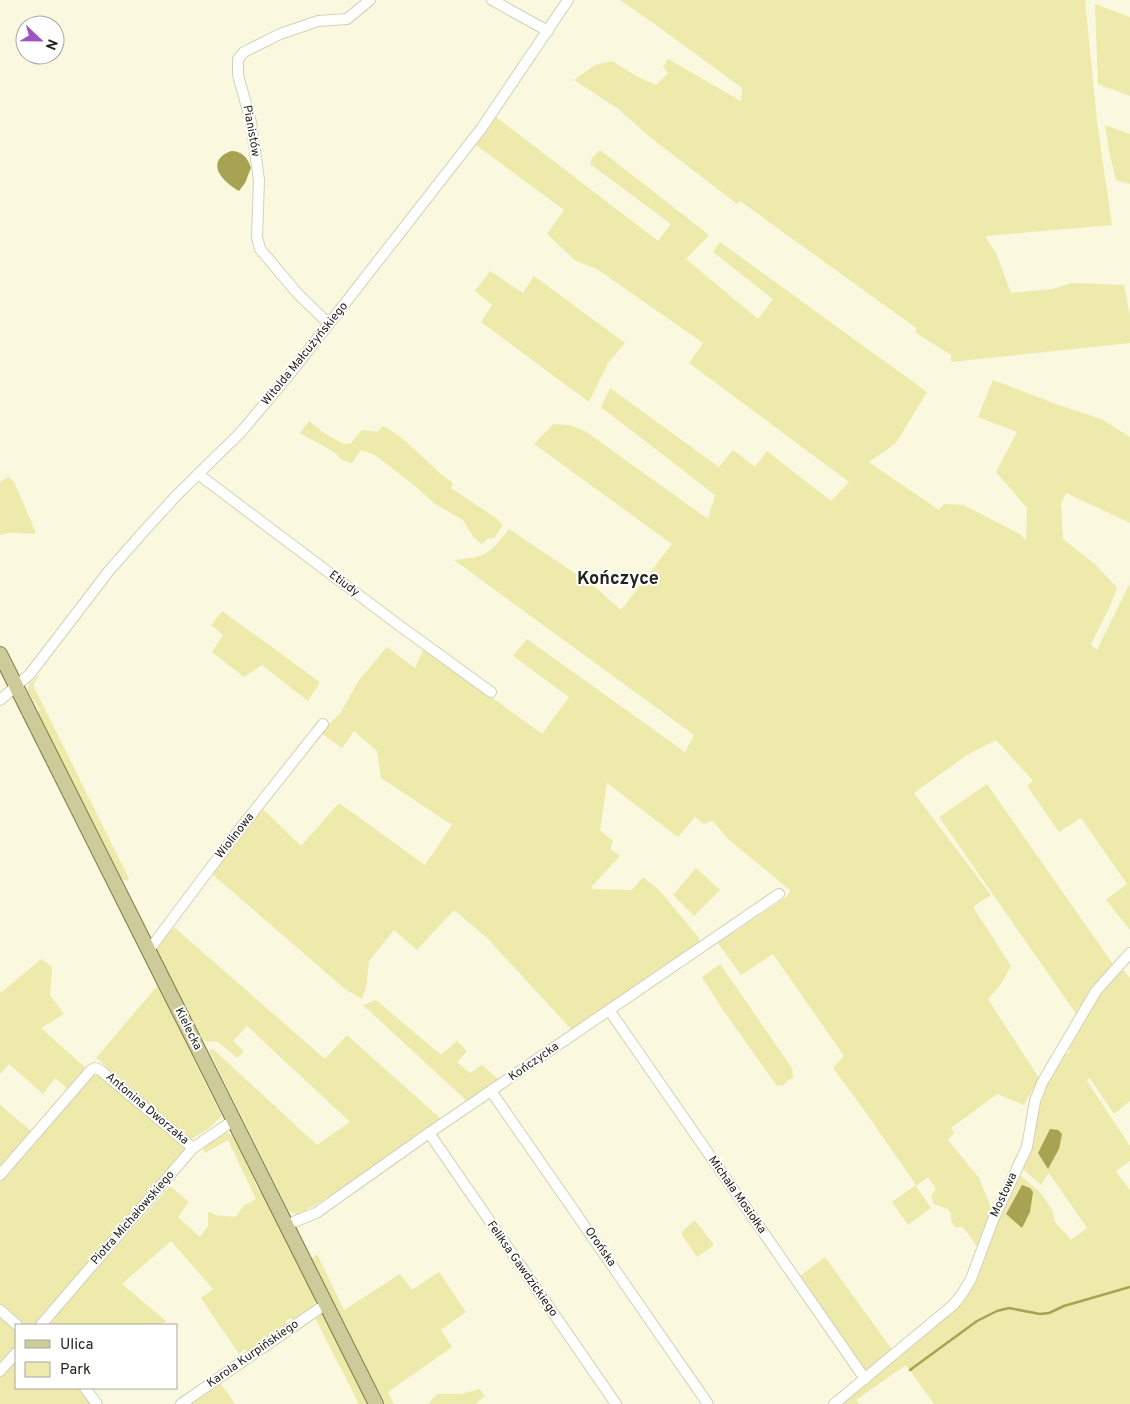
<svg xmlns="http://www.w3.org/2000/svg" width="1130" height="1404" viewBox="0 0 1130 1404" font-family="Overpass,sans-serif">
<rect width="100%" height="100%" fill="#faf9df"/>
<!-- green -->
<g fill="#edeaab">
<path d="M 620,0 L 1085,0 L 1097,122 L 1112,225 L 985,236 L 996,253 L 1011,293 L 1052,289 L 1073,283 L 1124,285 L 1130,317 L 1130,343 L 951,362 L 951,355 L 916,333 L 916,328 L 740,201 L 737,204 L 650,137 L 617,108 L 574,80 L 595,65 L 612,61 L 638,77 L 656,85 L 668,73 L 663,67 L 668,59 L 741,101 L 742,88 L 652,22 Z"/>
<path d="M 1095,4 L 1130,17 L 1130,96 L 1098,84 Z"/>
<path d="M 496,117 L 658,241 L 671,224 L 590,164 L 592,158 L 600,150 L 709,235 L 686,259 L 758,319 L 773,299 L 713,252 L 720,242 L 927,392 L 896,443 L 869,462 L 939,510 L 944,504 L 964,505 L 1018,533 L 1026,540 L 1027,508 L 996,472 L 1017,432 L 978,417 L 993,380 L 1056,404 L 1101,419 L 1130,437 L 1130,523 L 1066,493 L 1061,503 L 1063,539 L 1095,564 L 1117,588 L 1110,606 L 1091,644 L 1097,650 L 1130,583 L 1130,930 L 1106,900 L 1127,884 L 1081,818 L 1059,832 L 1027,786 L 1033,781 L 996,740 L 967,755 L 914,793 L 991,895 L 973,907 L 1011,966 L 1001,984 L 988,999 L 1039,1078 L 1024,1105 L 997,1094 L 951,1128 L 954,1133 L 948,1140 L 979,1178 L 992,1210 L 992,1214 L 979,1249 L 963,1227 L 955,1227 L 951,1220 L 951,1214 L 948,1209 L 934,1204 L 931,1196 L 936,1189 L 928,1177 L 916,1186 L 931,1208 L 908,1225 L 892,1202 L 916,1185 L 862,1107 L 833,1068 L 844,1056 L 837,1046 L 773,954 L 741,975 L 718,943 L 786,897 L 791,891 L 728,839 L 713,821 L 704,824 L 695,817 L 678,837 L 607,783 L 600,830 L 613,841 L 610,849 L 620,856 L 592,886 L 593,889 L 632,890 L 643,877 L 660,891 L 699,938 L 700,944 L 572,1030 L 487,938 L 454,910 L 417,950 L 394,930 L 369,961 L 366,987 L 362,999 L 345,989 L 212,874 L 263,809 L 301,846 L 339,803 L 425,865 L 452,825 L 381,778 L 377,751 L 354,731 L 342,748 L 321,733 L 341,712 L 359,680 L 387,647 L 415,668 L 424,648 L 542,734 L 569,697 L 513,656 L 527,639 L 685,752 L 694,735 L 454,560 C 486,557 490,554 509,529 L 594,586 L 621,610 L 672,544 L 534,444 L 553,424 L 569,425 L 585,431 L 708,519 L 715,495 L 601,407 L 610,388 L 719,467 L 733,450 L 755,467 L 767,451 L 831,501 L 849,482 L 689,363 L 703,343 L 597,269 L 576,261 L 547,234 L 564,210 L 476,145 Z"/>
<path d="M 1105,125 L 1130,134 L 1130,184 L 1116,180 L 1109,151 Z"/>
<path d="M 490,271 L 523,293 L 534,276 L 625,343 L 608,363 L 589,402 L 481,322 L 492,305 L 475,291 Z"/>
<path d="M 309,421 L 324,433 L 344,444 L 351,443 L 362,430 L 377,432 L 383,426 C 410,440 428,466 453,483 L 451,488 L 496,518 L 503,525 L 494,538 L 487,539 L 482,544 L 474,538 L 463,520 L 435,504 L 414,485 L 375,455 L 361,450 L 352,463 L 342,460 L 334,452 L 300,433 Z"/>
<path d="M 9,477 L 14,482 L 36,533 C 23,535 16,530 0,535 L 0,482 Z"/>
<path d="M 222,611 L 320,682 L 308,701 L 262,665 L 244,677 L 212,652 L 223,635 L 211,625 Z"/>
<path d="M 40,674 L 33,685 L 129,879 L 127,881 L 122,879 L 47,731 L 38,711 L 40,710 L 28,692 L 29,684 Z"/>
<path d="M 987,784 L 1113,964 L 1087,995 L 1077,1015 L 939,817 Z"/>
<path d="M 696,868 L 720,890 L 694,916 L 673,895 Z"/>
<path d="M 175,928 L 325,1059 L 347,1035 L 442,1120 L 354,1181 L 298,1215 L 289,1211 L 209,1051 L 213,1049 L 317,1145 L 350,1122 L 247,1026 L 233,1041 L 244,1051 L 237,1058 L 217,1041 L 206,1042 L 199,1036 L 157,951 C 159,939 164,933 175,928 Z"/>
<path d="M 41,959 L 52,967 L 50,995 L 64,1014 L 41,1028 L 87,1069 L 69,1090 L 55,1078 L 43,1094 L 9,1064 L 0,1074 L 0,991 L 2,992 Z"/>
<path d="M 1130,959 L 1130,963 L 1123,969 L 1130,978 L 1130,1101 L 1114,1114 L 1089,1077 L 1087,1081 L 1130,1146 L 1130,1161 L 1116,1171 L 1130,1190 L 1130,1404 L 934,1404 L 906,1365 L 856,1400 L 859,1404 L 839,1404 L 952,1311 L 1018,1177 L 1020,1175 L 1042,1194 L 1053,1212 L 1054,1221 L 1071,1240 L 1087,1228 L 1049,1173 L 1041,1185 L 1023,1169 L 1022,1165 L 1037,1101 L 1042,1101 L 1043,1097 L 1039,1096 L 1065,1053 L 1067,1054 L 1070,1051 L 1067,1048 L 1097,993 Z"/>
<path d="M 720,964 L 792,1068 L 793,1077 L 783,1085 L 777,1086 L 723,1010 L 702,977 Z"/>
<path d="M 158,985 L 201,1075 L 222,1116 L 208,1129 L 190,1140 L 96,1058 Z"/>
<path d="M 376,1000 L 441,1055 L 457,1041 L 467,1051 L 457,1062 L 470,1073 L 482,1065 L 499,1080 L 468,1102 L 363,1005 Z"/>
<path d="M 100,1074 L 190,1149 L 35,1325 L 21,1325 L 0,1307 L 0,1182 L 90,1076 Z"/>
<path d="M 0,1105 L 31,1131 L 0,1169 Z"/>
<path d="M 223,1132 L 231,1134 L 235,1138 L 258,1189 L 263,1194 L 316,1301 L 312,1308 L 293,1320 L 290,1318 L 286,1321 L 287,1325 L 247,1352 L 245,1349 L 239,1354 L 201,1298 L 213,1289 L 171,1241 L 122,1284 L 166,1321 L 161,1325 L 47,1325 L 170,1186 L 189,1202 L 178,1217 L 200,1237 L 208,1226 L 208,1213 L 210,1212 L 215,1215 L 236,1217 L 243,1206 L 256,1199 L 228,1140 L 205,1153 L 202,1146 Z"/>
<path d="M 695,1220 L 714,1245 L 697,1257 L 682,1235 L 682,1232 Z"/>
<path d="M 317,1254 L 344,1310 L 400,1274 L 412,1290 L 439,1272 L 466,1312 L 441,1330 L 452,1347 L 388,1392 L 394,1404 L 384,1404 L 375,1387 L 312,1259 Z"/>
<path d="M 825,1257 L 893,1351 L 866,1373 L 799,1277 Z"/>
<path d="M 320,1313 L 325,1317 L 368,1404 L 359,1404 L 315,1318 L 259,1356 Z"/>
<path d="M 0,1315 L 16,1329 L 16,1388 L 81,1388 L 92,1404 L 0,1404 Z"/>
<path d="M 221,1384 L 235,1404 L 191,1404 Z"/>
<path d="M 480,1389 L 485,1396 L 475,1404 L 428,1404 L 437,1394 L 461,1394 Z"/>
</g>
<!-- water -->
<g fill="#a8a353">
<path d="M 231,151 C 242,151 248,158 251,168 L 245,183 L 239,191 C 222,182 204,161 231,151 Z"/>
<path d="M 1050,1129 L 1058,1130 L 1062,1134 L 1059,1149 L 1048,1169 L 1038,1153 Z"/>
<path d="M 1022,1185 L 1030,1188 L 1033,1192 L 1030,1212 L 1022,1228 L 1006,1214 Z"/>
</g>
<g fill="none" stroke-linecap="round" stroke-linejoin="round">
<!-- stream -->
<path stroke="#a8a353" stroke-width="2.5" d="M 910,1370 L 977,1321 L 997,1311 L 1009,1308 L 1040,1314 L 1049,1313 L 1064,1306 L 1130,1287"/>
<defs>
<g id="minor">
<path d="M 492,0 L 548,31"/>
<path d="M 329,324 L 298,294 L 260,249 L 257,237 L 259,180 L 251,122 L 238,75 L 238,59 L 244,52 L 280,34 L 318,21 L 347,19 L 370,0"/>
<path d="M 198,474 L 400,626 L 491,692"/>
<path d="M 0,700 L 30,674 L 108,572 L 144,531 L 176,496 L 241,432 L 289,375 L 481,129 L 568,0"/>
<path d="M 149,950 L 239,830 L 323,724"/>
<path d="M 609,1010 L 865,1379"/>
<path d="M 491,1091 L 708,1404"/>
<path d="M 429,1133 L 616,1404"/>
<path d="M 0,1175 L 91,1070 L 95,1068 L 100,1070 L 193,1148"/>
<path d="M 286,1225 L 316,1213 L 429,1133 L 779,894"/>
<path d="M 0,1310 L 17,1325"/>
<path d="M 41,1325 L 193,1148 L 234,1120"/>
<path d="M 0,1371 L 16,1353"/>
<path d="M 85,1388 L 97,1404"/>
<path d="M 181,1404 L 326,1304"/>
<path d="M 834,1404 L 953,1305 L 962,1294 L 971,1279 L 993,1220 L 1027,1147 L 1035,1101 L 1042,1083 L 1096,991 L 1130,953"/>
</g>
<path id="major" d="M 0,654 L 376,1404"/>
</defs>
<!-- minor casing -->
<use href="#minor" stroke="#d2d1b8" stroke-width="12"/>
<!-- major casing -->
<use href="#major" stroke="#7d7942" stroke-width="16"/>
<!-- minor -->
<use href="#minor" stroke="#fff" stroke-width="10"/>
<!-- major -->
<use href="#major" stroke="#cecb9b" stroke-width="14"/>
</g>
<g text-anchor="middle" dominant-baseline="central" stroke-width="4" stroke-linejoin="round" paint-order="stroke">
<!-- street labels -->
<g font-size="12" fill="#24231a" stroke="#fff">
<text transform="translate(251 131) rotate(80)">Pianistów</text>
<text transform="translate(305 354) rotate(-51)">Witolda Małcużyńskiego</text>
<text transform="translate(344 584) rotate(37)">Etiudy</text>
<text transform="translate(235 836) rotate(-52)">Wiolinowa</text>
<text transform="translate(188 1029) rotate(63)">Kielecka</text>
<text transform="translate(534 1062) rotate(-35)">Kończycka</text>
<text transform="translate(147 1109) rotate(40)">Antonina Dworzaka</text>
<text transform="translate(737 1195) rotate(55)">Michała Mosiołka</text>
<text transform="translate(1004 1195) rotate(-65)">Mostowa</text>
<text transform="translate(133 1218) rotate(-49)">Piotra Michałowskiego</text>
<text transform="translate(600 1247) rotate(55)">Orońska</text>
<text transform="translate(522 1269) rotate(55)">Feliksa Gawdzickiego</text>
<text transform="translate(253 1354) rotate(-35)">Karola Kurpińskiego</text>
</g>
<!-- district labels -->
<g font-size="18" font-weight="bold" fill="#24231a" stroke="#fff">
<text x="618" y="579">Kończyce</text>
</g>
</g>
<!-- legend -->
<rect x="15" y="1324" width="162" height="65" fill="#ffffff" stroke="#a7a7a3"/>
<rect x="25" y="1340" width="25" height="8" fill="#cecb9b" stroke="#a7a7a3"/>
<text x="60" y="1349" font-size="15" fill="#24231a">Ulica</text>
<rect x="25" y="1362" width="25" height="15" fill="#edeaab" stroke="#a7a7a3"/>
<text x="60" y="1374" font-size="15" fill="#24231a">Park</text>
<!-- north arrow -->
<g transform="translate(40 40) rotate(112)"><circle r="24" fill="#ffffff" stroke="#a7a7a3"/>
<path d="M0-4L9 19L0 12L-9 19Z" fill="#9e52c4"/>
<text y="-8" font-size="14" font-weight="bold" text-anchor="middle" fill="#24231a">N</text>
</g>
</svg>
